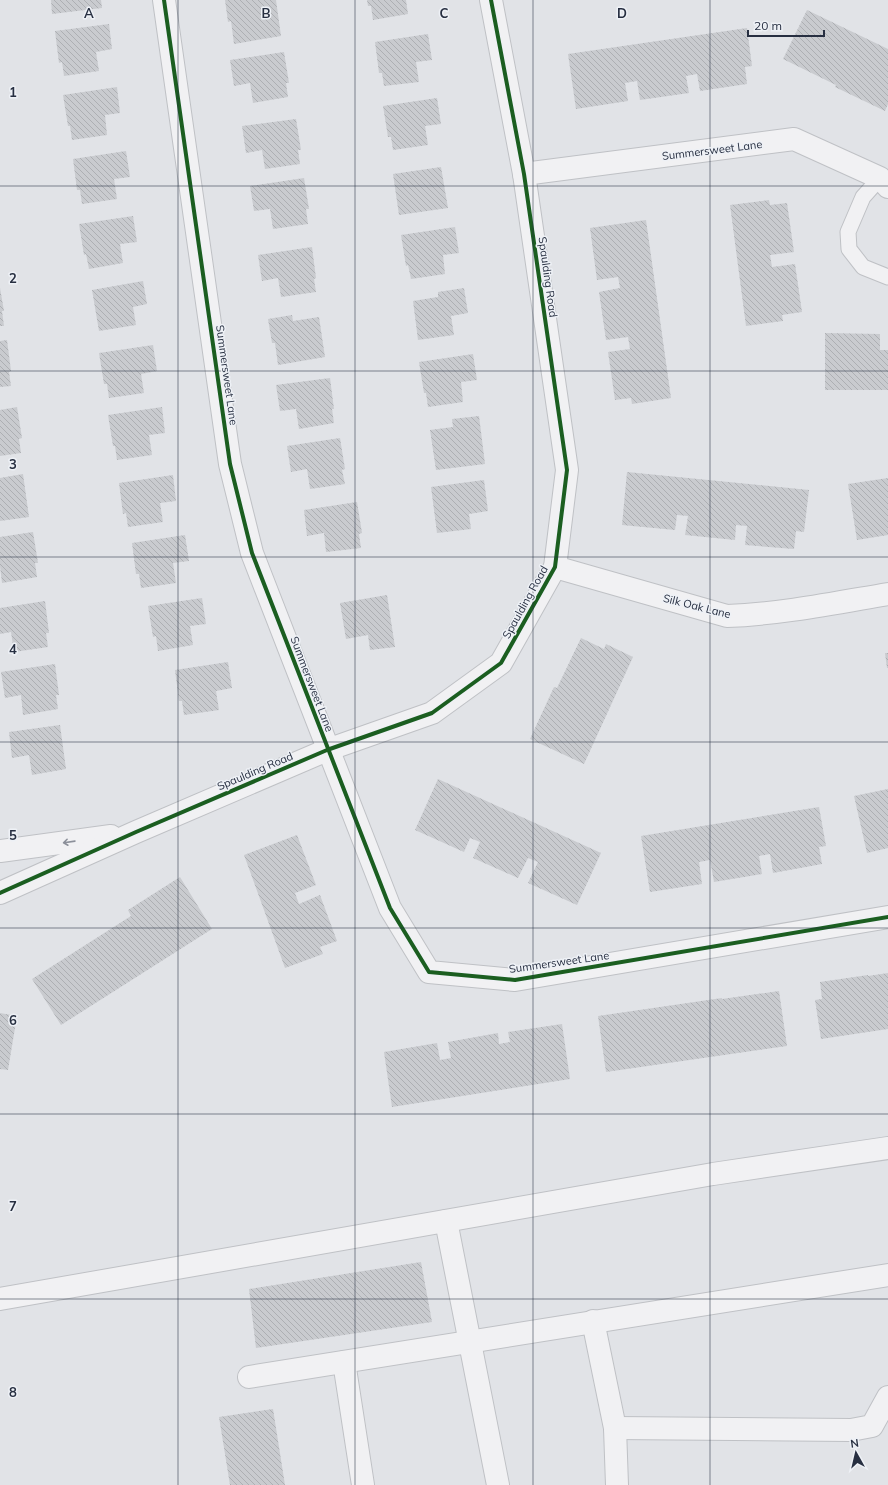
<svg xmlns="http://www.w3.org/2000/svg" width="888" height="1485" viewBox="0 0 888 1485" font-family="Mulish,sans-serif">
<defs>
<pattern id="building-back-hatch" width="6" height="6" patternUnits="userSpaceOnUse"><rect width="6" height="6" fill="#c9cbcf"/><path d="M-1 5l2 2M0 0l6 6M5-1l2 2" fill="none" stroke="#adafb3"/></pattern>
</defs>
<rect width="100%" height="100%" fill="#e1e3e7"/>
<!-- building -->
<g fill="url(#building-back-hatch)">
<path d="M 51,0 L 101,0 L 102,8 L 52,14 Z"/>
<path d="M 225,0 L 276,0 L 281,36 L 234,44 L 231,21 L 228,22 Z"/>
<path d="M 367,0 L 406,0 L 408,14 L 373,20 L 371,6 L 368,6 Z"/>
<path d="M 807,10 L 888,49 L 888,104 L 885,111 L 835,87 L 836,85 L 783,59 Z"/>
<path d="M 109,24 L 112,49 L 96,52 L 99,71 L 64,76 L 62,62 L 59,63 L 55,31 Z"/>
<path d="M 747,28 L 752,66 L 745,67 L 747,84 L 700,91 L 697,74 L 686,76 L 689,93 L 640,100 L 637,81 L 625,83 L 628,101 L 576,109 L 568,54 Z"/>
<path d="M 428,34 L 432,60 L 416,62 L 419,82 L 384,86 L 382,73 L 379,73 L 375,42 Z"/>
<path d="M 284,52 L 289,83 L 286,83 L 288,97 L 253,103 L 250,83 L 234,86 L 230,60 Z"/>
<path d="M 117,87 L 120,113 L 105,115 L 107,135 L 72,140 L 70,126 L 68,126 L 63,95 Z"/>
<path d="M 437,98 L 441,124 L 425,126 L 428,145 L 393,150 L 391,137 L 388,137 L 383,106 Z"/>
<path d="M 296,119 L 301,150 L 298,150 L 300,164 L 265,169 L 262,150 L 246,153 L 242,126 Z"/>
<path d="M 126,151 L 130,177 L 114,179 L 117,199 L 82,204 L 80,190 L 77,190 L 73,159 Z"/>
<path d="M 441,167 L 448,208 L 399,215 L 393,174 Z"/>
<path d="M 304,178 L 309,209 L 306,209 L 308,224 L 273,229 L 270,209 L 254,211 L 250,186 Z"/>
<path d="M 769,200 L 770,205 L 787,203 L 794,252 L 770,255 L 772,267 L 795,264 L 802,312 L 782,315 L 783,321 L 746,326 L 730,205 Z"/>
<path d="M 133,216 L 137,242 L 120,244 L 123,263 L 89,269 L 86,254 L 84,255 L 79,224 Z"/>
<path d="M 646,220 L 671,398 L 632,404 L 631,398 L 615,400 L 608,352 L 630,349 L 628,337 L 606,340 L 599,292 L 620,288 L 618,277 L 597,280 L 590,228 Z"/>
<path d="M 455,227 L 459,253 L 443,255 L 445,274 L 411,279 L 408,265 L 406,266 L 401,235 Z"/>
<path d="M 312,247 L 316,278 L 314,279 L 316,292 L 281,297 L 278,278 L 262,281 L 258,255 Z"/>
<path d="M 143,281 L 147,304 L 133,307 L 136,325 L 99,331 L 92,290 Z"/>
<path d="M 0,288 L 4,311 L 2,311 L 4,326 L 0,326 Z"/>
<path d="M 464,288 L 468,313 L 451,316 L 454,335 L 418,340 L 413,301 L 438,297 L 438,292 Z"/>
<path d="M 292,315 L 293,321 L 319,317 L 325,357 L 278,365 L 275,343 L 272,343 L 268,319 Z"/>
<path d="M 825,333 L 880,334 L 880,350 L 888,350 L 888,390 L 825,390 Z"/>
<path d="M 7,340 L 11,371 L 9,372 L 11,386 L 0,387 L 0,341 Z"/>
<path d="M 153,345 L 157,371 L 141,374 L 144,393 L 109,398 L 107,384 L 104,384 L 99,353 Z"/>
<path d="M 473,354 L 477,380 L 461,382 L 463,402 L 428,407 L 426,393 L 424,393 L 419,362 Z"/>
<path d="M 330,378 L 334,409 L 332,409 L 334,423 L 299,429 L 296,409 L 280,411 L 276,385 Z"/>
<path d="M 17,407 L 22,438 L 19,439 L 21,453 L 0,456 L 0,410 Z"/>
<path d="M 162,407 L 165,433 L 149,435 L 152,455 L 117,460 L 115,446 L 113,446 L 108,415 Z"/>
<path d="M 479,416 L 485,464 L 436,470 L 430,430 L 453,427 L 452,419 Z"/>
<path d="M 340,438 L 345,469 L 342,470 L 345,484 L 310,489 L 307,469 L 291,472 L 287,446 Z"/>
<path d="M 627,472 L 809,490 L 804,532 L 796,531 L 794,549 L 745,545 L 747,526 L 736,525 L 735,540 L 685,535 L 688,516 L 677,515 L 675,530 L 622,525 Z"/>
<path d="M 23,474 L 29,517 L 0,521 L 0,478 Z"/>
<path d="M 173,475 L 176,501 L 160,503 L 163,522 L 128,527 L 126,513 L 123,514 L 119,483 Z"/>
<path d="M 888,478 L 888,535 L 857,540 L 848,484 Z"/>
<path d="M 484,480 L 488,511 L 469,514 L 471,529 L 437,533 L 431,487 Z"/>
<path d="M 357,502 L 362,533 L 359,534 L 361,548 L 326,552 L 324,533 L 307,536 L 304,510 Z"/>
<path d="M 33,532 L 38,563 L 35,563 L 37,577 L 2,583 L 0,566 L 0,537 Z"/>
<path d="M 185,535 L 189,561 L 173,563 L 176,583 L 141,588 L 139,574 L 136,574 L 132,543 Z"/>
<path d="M 387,595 L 395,647 L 370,650 L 368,635 L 346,639 L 340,603 Z"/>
<path d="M 202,598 L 206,624 L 190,626 L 193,645 L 158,651 L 156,636 L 153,637 L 148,606 Z"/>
<path d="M 45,601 L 49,633 L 46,633 L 48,647 L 14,652 L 11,632 L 0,634 L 0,608 Z"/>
<path d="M 581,638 L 604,649 L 606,644 L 633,657 L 584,764 L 530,739 L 554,687 L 557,688 Z"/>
<path d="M 885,653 L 888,653 L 888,668 L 887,668 Z"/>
<path d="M 228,662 L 232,688 L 216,691 L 219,710 L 184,715 L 182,701 L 179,701 L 175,670 Z"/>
<path d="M 55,664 L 59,695 L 56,695 L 58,709 L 23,715 L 21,695 L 5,698 L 1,672 Z"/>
<path d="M 60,725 L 66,769 L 32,775 L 29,755 L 12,758 L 9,732 Z"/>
<path d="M 438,779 L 601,853 L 577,905 L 528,883 L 538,862 L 528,858 L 518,878 L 473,858 L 480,842 L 470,838 L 464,852 L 415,830 Z"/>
<path d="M 888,789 L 888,848 L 867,853 L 854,796 Z"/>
<path d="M 819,807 L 826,846 L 819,847 L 822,864 L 773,873 L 770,854 L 759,856 L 762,874 L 714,882 L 710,860 L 699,862 L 702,884 L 650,892 L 641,836 Z"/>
<path d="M 297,835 L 316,885 L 295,893 L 299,904 L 320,895 L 337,941 L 320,947 L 323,954 L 285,968 L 244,855 Z"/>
<path d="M 180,877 L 212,929 L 61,1025 L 32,979 L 131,916 L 128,910 Z"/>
<path d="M 888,973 L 888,1029 L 821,1039 L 815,1000 L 822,999 L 820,982 L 868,975 L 868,976 Z"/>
<path d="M 779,991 L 787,1046 L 606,1072 L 598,1016 L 722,998 L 722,999 Z"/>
<path d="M 0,1013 L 17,1016 L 8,1070 L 0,1069 Z"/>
<path d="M 562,1024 L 570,1079 L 392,1107 L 384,1052 L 437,1043 L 440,1060 L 451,1058 L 448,1042 L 498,1033 L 499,1044 L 510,1042 L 508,1032 Z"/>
<path d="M 421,1262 L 432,1322 L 256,1348 L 249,1289 Z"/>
<path d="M 273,1409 L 285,1485 L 230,1485 L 219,1417 Z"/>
</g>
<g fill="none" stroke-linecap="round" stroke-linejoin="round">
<defs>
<path id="lane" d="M 880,178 L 863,197 L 848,232 L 849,249 L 863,267 L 888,277"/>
<g id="street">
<path d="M 164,0 L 230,464 L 252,553 L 390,908 L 429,972 L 515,980 L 888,917"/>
<path d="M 524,174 L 794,139 L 880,178 L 888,187"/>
<path d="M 555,567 L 727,616 C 781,614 835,603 888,594"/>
<path d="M 0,851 L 111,836"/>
<path d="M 0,893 L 136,832 L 327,750 L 432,713 L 501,663 L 555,567 L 567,470 L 524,174 L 491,0"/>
<path d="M 446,1221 L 498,1485"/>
<path d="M 0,1299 L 713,1174 L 888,1148"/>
<path d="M 593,1321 L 615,1428 L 617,1485"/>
<path d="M 344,1362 L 363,1485"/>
<path d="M 249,1377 L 888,1275"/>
<path d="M 615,1428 L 851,1430 L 872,1426 L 888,1397"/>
</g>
</defs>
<!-- lane casing -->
<use href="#lane" stroke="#bfc1c5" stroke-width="17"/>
<!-- street casing -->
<use href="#street" stroke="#bfc1c5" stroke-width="24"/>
<!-- lane -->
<use href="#lane" stroke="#f1f1f3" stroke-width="15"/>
<!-- street -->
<use href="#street" stroke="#f1f1f3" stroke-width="22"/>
<defs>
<g id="cycleway">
<path d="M 164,0 L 230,464 L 252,553 L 390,908 L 429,972 L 515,980 L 888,917"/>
<path d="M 0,893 L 136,832 L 327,750 L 432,713 L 501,663 L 555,567 L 567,470 L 524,174 L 491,0"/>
</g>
</defs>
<!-- cycleway casing -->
<use href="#cycleway" stroke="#eef1f6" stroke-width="6"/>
<!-- cycleway -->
<use href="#cycleway" stroke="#1b5e20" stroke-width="4"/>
</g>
<!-- one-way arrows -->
<defs><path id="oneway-shaft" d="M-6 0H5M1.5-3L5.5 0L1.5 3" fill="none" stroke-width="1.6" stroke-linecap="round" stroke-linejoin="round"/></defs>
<use stroke="#8c909a" href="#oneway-shaft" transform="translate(69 842) rotate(172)"/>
<!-- grid -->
<path fill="none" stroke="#272f41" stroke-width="1" stroke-opacity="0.55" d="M 178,0 L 178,1485M 355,0 L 355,1485M 533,0 L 533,1485M 710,0 L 710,1485M 0,186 L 888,186M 0,371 L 888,371M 0,557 L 888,557M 0,742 L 888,742M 0,928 L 888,928M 0,1114 L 888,1114M 0,1299 L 888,1299"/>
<g text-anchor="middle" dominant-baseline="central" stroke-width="3" stroke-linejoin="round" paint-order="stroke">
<!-- street labels -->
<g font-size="11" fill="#272f41" stroke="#eef1f6">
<text transform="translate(712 150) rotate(-7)">Summersweet Lane</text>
<text transform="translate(548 277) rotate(82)">Spaulding Road</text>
<text transform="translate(227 375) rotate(82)">Summersweet Lane</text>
<text transform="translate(525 602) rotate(-61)">Spaulding Road</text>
<text transform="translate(697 606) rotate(14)">Silk Oak Lane</text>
<text transform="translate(312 684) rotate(69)">Summersweet Lane</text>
<text transform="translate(255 771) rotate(-23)">Spaulding Road</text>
<text transform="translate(559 962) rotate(-8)">Summersweet Lane</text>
</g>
</g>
<g font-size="13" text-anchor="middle" font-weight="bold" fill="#272f41" stroke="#eef1f6" stroke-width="3" stroke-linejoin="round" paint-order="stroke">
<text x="89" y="18">A</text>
<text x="266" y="18">B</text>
<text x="444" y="18">C</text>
<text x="622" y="18">D</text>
<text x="13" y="97">1</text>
<text x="13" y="283">2</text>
<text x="13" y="469">3</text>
<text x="13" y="654">4</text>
<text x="13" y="840">5</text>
<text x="13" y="1025">6</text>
<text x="13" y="1211">7</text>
<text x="13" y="1397">8</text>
</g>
<!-- north arrow -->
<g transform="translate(856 1453) rotate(352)" stroke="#eef1f6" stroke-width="3" paint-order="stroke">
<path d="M0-3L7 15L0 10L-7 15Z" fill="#272f41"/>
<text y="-6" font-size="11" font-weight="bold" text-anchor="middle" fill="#272f41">N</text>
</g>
<!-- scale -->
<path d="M748 30v6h76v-6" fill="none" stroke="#272f41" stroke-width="2"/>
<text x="754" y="30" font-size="12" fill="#272f41" stroke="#eef1f6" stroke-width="3" paint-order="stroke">20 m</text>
</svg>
